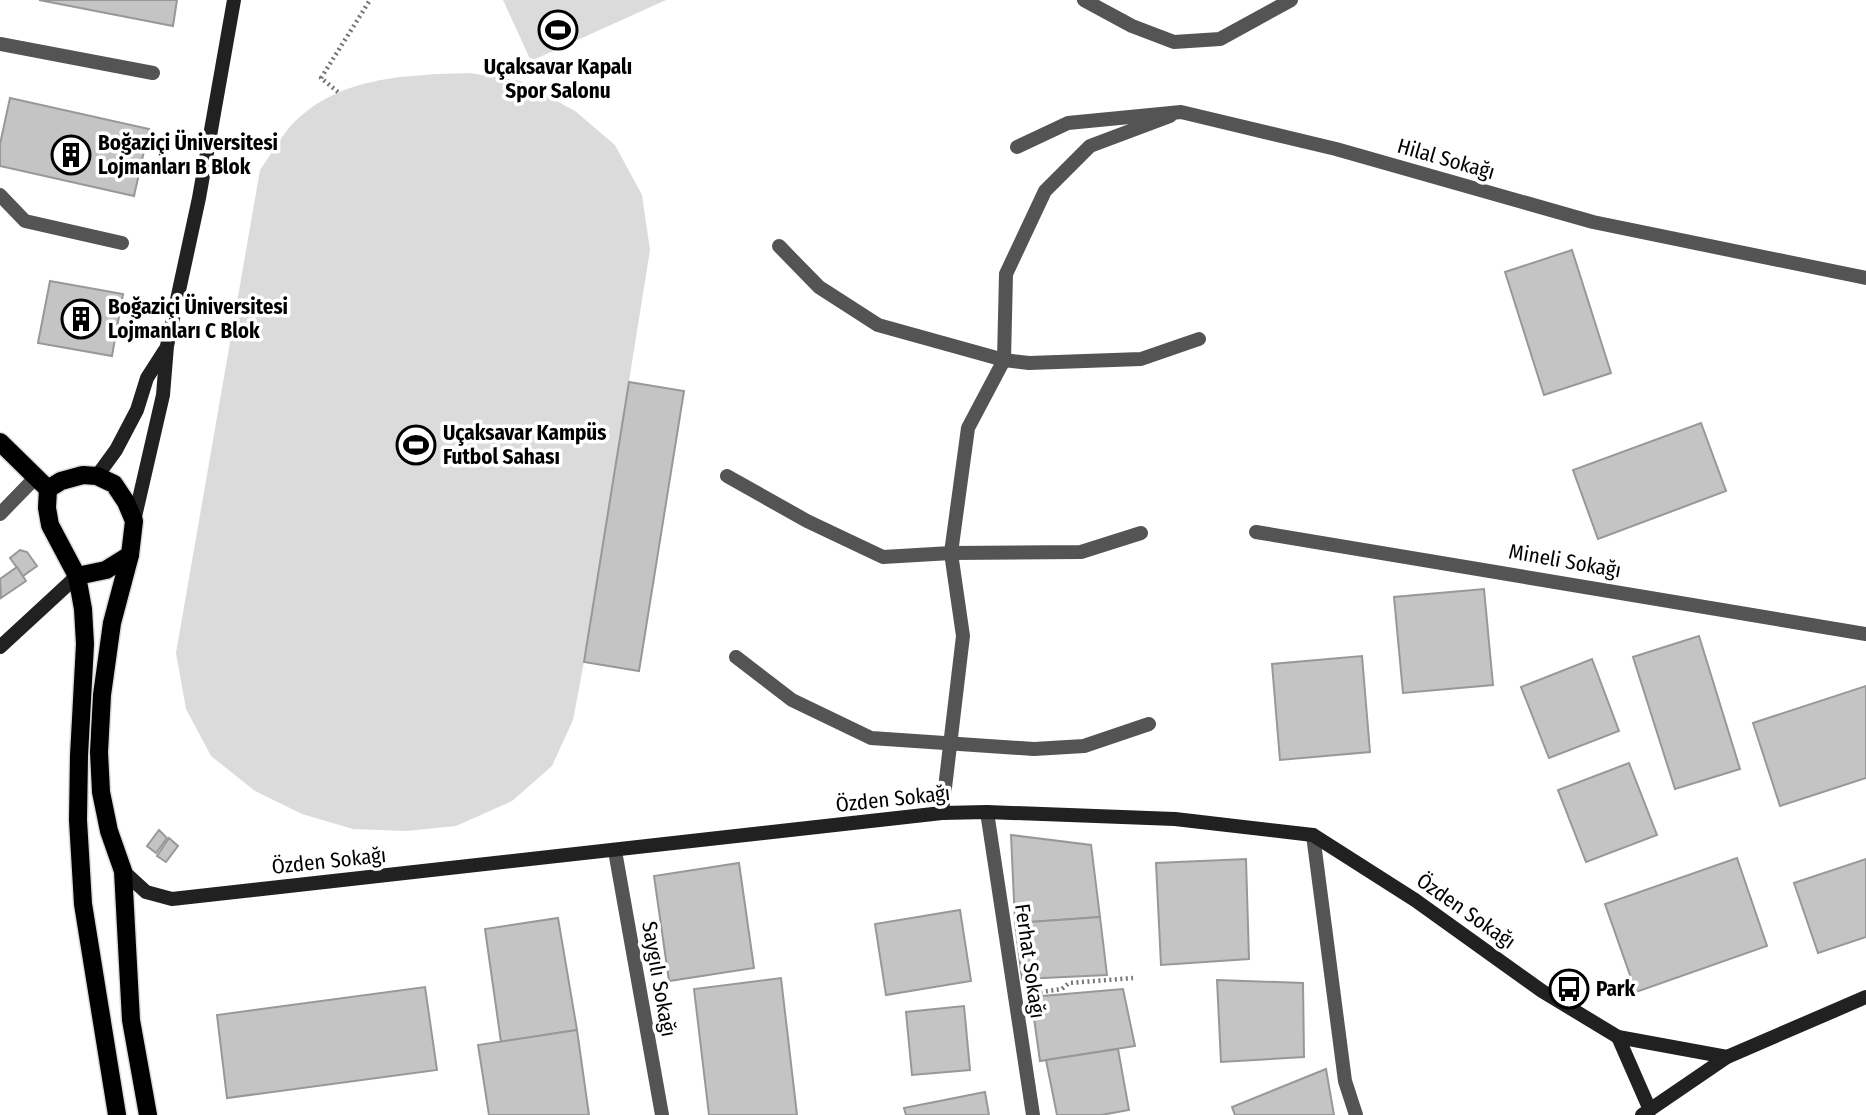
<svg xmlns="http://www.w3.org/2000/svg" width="1866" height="1115" viewBox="0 0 1866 1115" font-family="'Fira Sans Condensed',sans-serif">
<rect width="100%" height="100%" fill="#fff"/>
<!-- green -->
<g fill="#dbdbdb">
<path d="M 503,0 L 666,0 L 531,61 Z"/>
<path d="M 470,73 L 520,81 L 575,111 L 615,145 L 642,195 L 650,250 L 584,662 L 573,720 L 552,766 L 512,801 L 456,826 L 406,831 L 353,829 L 302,814 L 255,791 L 211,756 L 186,709 L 176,653 L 260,170 C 269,157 278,142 288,129 C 334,76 406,75 470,73 Z"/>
</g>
<!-- building -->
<g fill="#c4c4c4" stroke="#989898" stroke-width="2">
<path d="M 39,0 L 177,0 L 173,26 Z"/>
<path d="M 10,98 L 149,129 L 134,196 L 0,166 L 0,144 Z"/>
<path d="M 1572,250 L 1611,373 L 1544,395 L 1505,272 Z"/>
<path d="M 50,281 L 123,294 L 112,356 L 38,343 Z"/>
<path d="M 629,382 L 684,391 L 639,671 L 584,662 Z"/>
<path d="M 1701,423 L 1726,491 L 1598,539 L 1573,470 Z"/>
<path d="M 20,550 L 27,552 L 37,566 L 23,576 L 10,558 Z"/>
<path d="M 17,567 L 26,581 L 1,598 L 0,579 Z"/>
<path d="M 1484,589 L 1493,685 L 1403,693 L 1394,597 Z"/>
<path d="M 1699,636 L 1740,769 L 1675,789 L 1633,657 Z"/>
<path d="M 1362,656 L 1370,752 L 1280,760 L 1272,664 Z"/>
<path d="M 1592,659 L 1619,731 L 1549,758 L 1521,687 Z"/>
<path d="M 1866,686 L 1866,778 L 1780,806 L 1753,723 Z"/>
<path d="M 1629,763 L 1657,835 L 1586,862 L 1558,790 Z"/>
<path d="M 159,830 L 167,838 L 156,853 L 147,846 Z"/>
<path d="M 1011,835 L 1091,845 L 1100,917 L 1015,923 Z"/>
<path d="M 169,838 L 178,846 L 166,862 L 157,856 Z"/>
<path d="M 1737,858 L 1767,946 L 1636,992 L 1605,904 Z"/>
<path d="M 1246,859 L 1249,959 L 1161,965 L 1156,863 Z"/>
<path d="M 1866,859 L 1866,937 L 1818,953 L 1794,883 Z"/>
<path d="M 739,863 L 754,968 L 669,981 L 654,876 Z"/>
<path d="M 960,910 L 971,981 L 886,995 L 875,924 Z"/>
<path d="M 1100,917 L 1107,975 L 1022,979 L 1015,923 Z"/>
<path d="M 558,918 L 577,1030 L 501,1042 L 485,929 Z"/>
<path d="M 781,978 L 797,1115 L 709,1115 L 694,989 Z"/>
<path d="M 1217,980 L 1303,983 L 1304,1057 L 1221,1062 Z"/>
<path d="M 425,987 L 437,1070 L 227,1098 L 217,1015 Z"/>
<path d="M 1123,989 L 1135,1046 L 1040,1061 L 1031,997 Z"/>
<path d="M 964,1006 L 970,1070 L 912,1075 L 906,1012 Z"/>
<path d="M 577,1030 L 589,1115 L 489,1115 L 478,1045 Z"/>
<path d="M 1118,1049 L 1129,1110 L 1101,1115 L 1057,1115 L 1046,1060 Z"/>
<path d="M 1326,1069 L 1334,1115 L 1235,1115 L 1232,1107 Z"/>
<path d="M 985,1092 L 989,1115 L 906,1115 L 904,1108 Z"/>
</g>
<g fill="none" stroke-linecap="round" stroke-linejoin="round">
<defs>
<g id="primary">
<path d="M 0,442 L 48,489"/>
<path d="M 48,489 L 61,481 L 83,475 L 97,476 L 114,484 L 126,502 L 134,521 L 130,555 L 112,623 L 102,695 L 99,752 L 101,792 L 109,831 L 123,871 L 131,1020 L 148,1115"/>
<path d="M 48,489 L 47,508 L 50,525 L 77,576 L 83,609 L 85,644 L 79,756 L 78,820 L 83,904 L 117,1115"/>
<path d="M 77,576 L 106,570 L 130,555"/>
</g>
</defs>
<!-- primary casing -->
<use href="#primary" stroke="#dbdbdb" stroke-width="21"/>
<!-- path -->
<g stroke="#767676" stroke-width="4.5" stroke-dasharray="2 3.5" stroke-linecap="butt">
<path d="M 338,92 L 321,78 L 370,0"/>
<path d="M 1035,993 L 1062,989 L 1069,983 L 1133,978"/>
</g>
<!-- lane -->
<g stroke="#545454" stroke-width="14">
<path d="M 0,44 L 153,73"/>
<path d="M 0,195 L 25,221 L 122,243"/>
<path d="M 779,246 L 819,287 L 878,325 L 1004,360 L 1029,363 L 1141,359 L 1199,339"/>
<path d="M 727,476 L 807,521 L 883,557 L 951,553 L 1081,552 L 1141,533"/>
<path d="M 736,657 L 792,700 L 871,738 L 1034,749 L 1084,746 L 1149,724"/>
<path d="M 942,813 L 963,636 L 951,553 L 968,428 L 1004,360 L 1006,274 L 1045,191 L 1090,146 L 1170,116"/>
</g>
<!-- street -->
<g stroke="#545454" stroke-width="14">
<path d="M 1084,0 L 1132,26 L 1174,42 L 1220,39 L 1291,0"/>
<path d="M 1017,147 L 1068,123 L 1181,112 L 1336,149 L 1593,222 L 1866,278"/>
<path d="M 0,514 L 35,478"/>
<path d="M 1256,532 L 1866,634"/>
<path d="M 987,812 L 1033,1115"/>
<path d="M 1313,835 L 1345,1081 L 1356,1115"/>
<path d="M 615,851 L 662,1115"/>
</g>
<!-- secondary -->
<g stroke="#212121" stroke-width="14">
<path d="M 97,476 L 116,450 L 137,410 L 147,378 L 165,350"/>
<path d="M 134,521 L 163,395 L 167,346 L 199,198 L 234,0"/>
<path d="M 0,647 L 77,576"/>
<path d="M 123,871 L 146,892 L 172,899 L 942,813 L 987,812 L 1175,819 L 1313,835 L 1415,900 L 1542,991 L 1618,1037 L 1727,1057"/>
<path d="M 1618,1037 L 1650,1110"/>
<path d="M 1642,1115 L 1727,1057 L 1866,997"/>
</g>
<!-- primary -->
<use href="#primary" stroke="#000" stroke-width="18"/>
</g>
<!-- icons -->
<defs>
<symbol id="stadium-ring" viewBox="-11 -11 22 22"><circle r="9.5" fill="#fff" stroke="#000" stroke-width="1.5"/><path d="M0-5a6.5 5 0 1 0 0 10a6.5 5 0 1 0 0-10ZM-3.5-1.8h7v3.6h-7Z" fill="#000"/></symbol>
<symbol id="building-ring" viewBox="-11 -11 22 22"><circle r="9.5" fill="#fff" stroke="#000" stroke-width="1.5"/><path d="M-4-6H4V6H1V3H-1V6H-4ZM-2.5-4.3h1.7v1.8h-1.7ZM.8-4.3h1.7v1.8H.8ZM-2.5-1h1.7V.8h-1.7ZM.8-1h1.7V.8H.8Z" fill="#000"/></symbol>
<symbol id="bus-ring" viewBox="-11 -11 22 22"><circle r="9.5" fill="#fff" stroke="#000" stroke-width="1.5"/><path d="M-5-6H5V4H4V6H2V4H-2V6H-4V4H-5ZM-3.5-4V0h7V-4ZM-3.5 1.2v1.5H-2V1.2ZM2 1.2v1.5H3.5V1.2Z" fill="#000"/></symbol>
</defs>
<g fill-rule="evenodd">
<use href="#stadium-ring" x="536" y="8" width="44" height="44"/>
<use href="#building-ring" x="49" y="133" width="44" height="44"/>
<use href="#building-ring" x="59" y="297" width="44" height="44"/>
<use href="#stadium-ring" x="394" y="423" width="44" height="44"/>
<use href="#bus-ring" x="1547" y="967" width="44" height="44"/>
</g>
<g text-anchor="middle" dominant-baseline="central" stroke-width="7" stroke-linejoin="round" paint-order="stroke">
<!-- poi labels -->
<g font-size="21" font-weight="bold" fill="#000" stroke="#fff" text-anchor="start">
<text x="558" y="67" text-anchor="middle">Uçaksavar Kapalı<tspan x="558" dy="24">Spor Salonu</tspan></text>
<text x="98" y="143">Boğaziçi Üniversitesi<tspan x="98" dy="24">Lojmanları B Blok</tspan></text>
<text x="108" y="307">Boğaziçi Üniversitesi<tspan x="108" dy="24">Lojmanları C Blok</tspan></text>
<text x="443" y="433">Uçaksavar Kampüs<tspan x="443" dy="24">Futbol Sahası</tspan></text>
<text x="1596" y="989">Park</text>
</g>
<!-- street labels -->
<g font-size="21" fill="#000" stroke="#fff">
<text transform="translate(1446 159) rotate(16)">Hilal Sokağı</text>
<text transform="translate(1565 561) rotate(10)">Mineli Sokağı</text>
<text transform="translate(893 799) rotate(-6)">Özden Sokağı</text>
<text transform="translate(329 861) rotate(-6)">Özden Sokağı</text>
<text transform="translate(1466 911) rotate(35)">Özden Sokağı</text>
<text transform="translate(1030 961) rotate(82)">Ferhat Sokağı</text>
<text transform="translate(659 979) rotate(80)">Saygılı Sokağı</text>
</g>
</g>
</svg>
